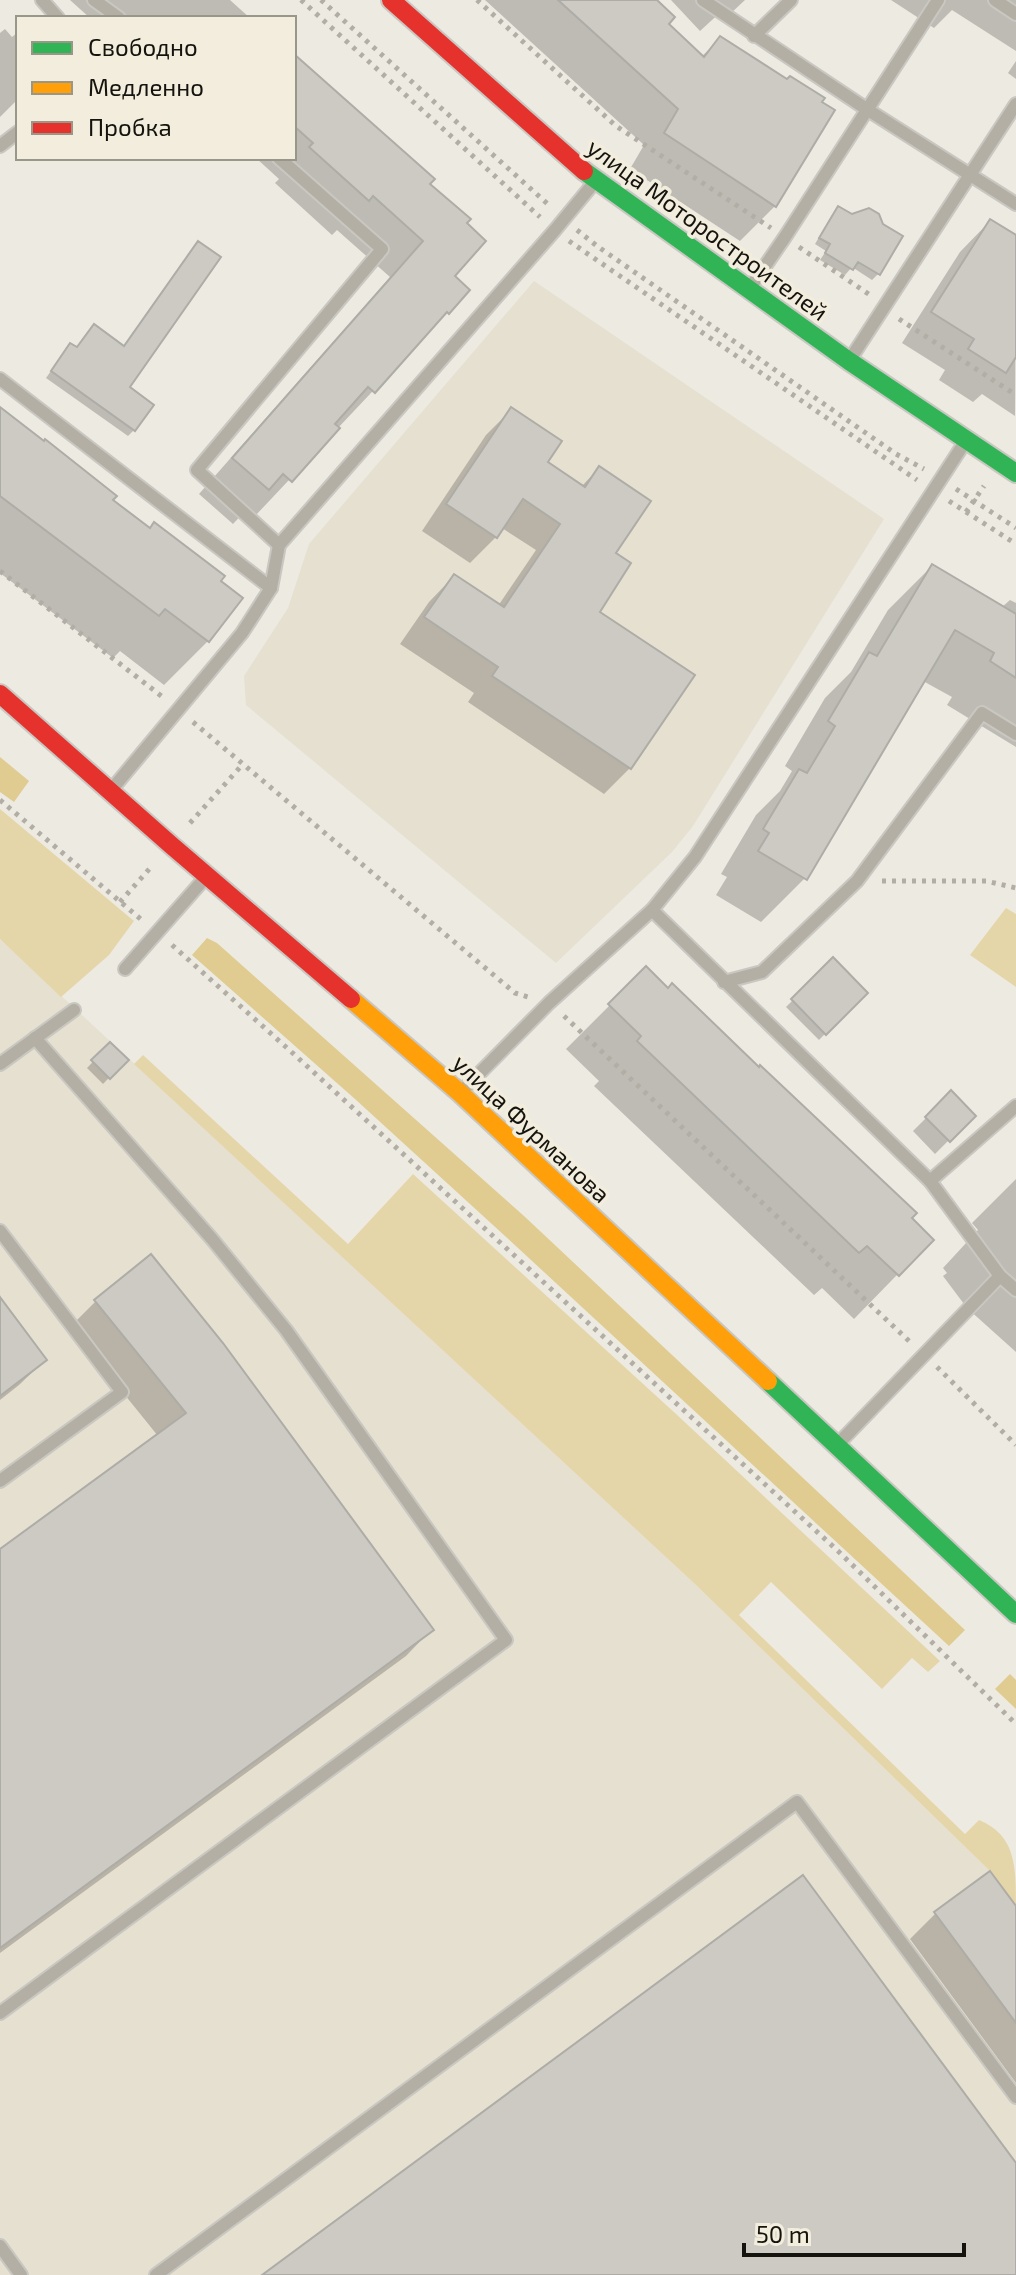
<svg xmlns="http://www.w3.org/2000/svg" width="1016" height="2275" viewBox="0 0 1016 2275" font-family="'Exo 2',sans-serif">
<rect width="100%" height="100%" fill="#edeae2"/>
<!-- built -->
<g fill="#e6e0d0">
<path d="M 534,281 L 884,519 L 693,826 L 672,852 L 556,963 L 246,705 L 244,676 L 288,608 L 309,544 Z"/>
<path d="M 0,939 L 696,1585 L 990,1871 L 1016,1906 L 1016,2275 L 0,2275 Z"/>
</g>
<!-- green -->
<g fill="#e5d6a9">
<path d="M 0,809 L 134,921 L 109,955 L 61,997 L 0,939 Z"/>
<path d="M 1006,908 L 1016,914 L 1016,987 L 970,955 Z"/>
<path d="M 143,1055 L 348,1244 L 413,1174 L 675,1413 L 940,1661 L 928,1672 L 912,1658 L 882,1689 L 771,1582 L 739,1615 L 965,1834 L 979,1820 C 1016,1835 1016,1867 1016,1906 L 990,1871 L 696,1585 L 134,1064 Z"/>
</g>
<!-- forest -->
<g fill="#e0cc90">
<path d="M 0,757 L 29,781 L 14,802 L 0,792 Z"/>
<path d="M 207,938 L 217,943 L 524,1216 L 965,1630 L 949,1646 L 505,1236 L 355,1099 L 192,955 Z"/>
<path d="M 1010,1674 L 1016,1680 L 1016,1709 L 995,1689 Z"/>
</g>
<!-- shadow -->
<g fill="#0003">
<path d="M 70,0 L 230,0 L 250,18 L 90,18 Z"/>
<path d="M 485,0 L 654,0 L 666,25 L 701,57 L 720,39 L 775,206 L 740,241 L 630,169 L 644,145 Z"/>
<path d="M 671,0 L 745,0 L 729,15 L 724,9 L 700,31 Z"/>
<path d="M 891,0 L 1016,0 L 1016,51 L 952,10 L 934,28 Z"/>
<path d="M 5,29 L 12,37 L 18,32 L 18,99 L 0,117 L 0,33 Z"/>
<path d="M 294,57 L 427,185 L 452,276 L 468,290 L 256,515 L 248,508 L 233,524 L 199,494 L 390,277 L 337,230 L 332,235 L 275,183 L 279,179 L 256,158 L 294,158 Z"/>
<path d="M 1016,61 L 1016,79 L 1008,73 Z"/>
<path d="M 838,209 L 878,274 L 872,280 L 852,267 L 845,275 L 820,260 L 826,251 L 815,244 L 832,215 Z"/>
<path d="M 990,221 L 1016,237 L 1015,416 L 982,394 L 973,402 L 939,380 L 945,370 L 902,343 L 960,252 Z"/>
<path d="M 123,348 L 134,430 L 128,436 L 46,378 L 65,351 Z"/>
<path d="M 0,409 L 111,500 L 218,582 L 208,641 L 164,685 L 120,651 L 113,658 L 0,573 Z"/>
<path d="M 511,410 L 545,463 L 581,487 L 599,468 L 614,554 L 597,612 L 630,768 L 604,794 L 468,702 L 474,693 L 400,644 L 429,602 L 454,576 L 498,606 L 536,550 L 502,528 L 496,537 L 470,563 L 422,531 L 486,435 Z"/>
<path d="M 932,566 L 1001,608 L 1010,600 L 1016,603 L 1016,747 L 947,705 L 952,697 L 923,681 L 805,878 L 761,922 L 716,895 L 727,877 L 721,874 L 756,815 L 780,791 L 792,771 L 785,766 L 825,698 L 851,672 L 888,610 Z"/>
<path d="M 833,960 L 865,993 L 819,1040 L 786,1007 Z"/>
<path d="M 646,969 L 931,1240 L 854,1319 L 822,1288 L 814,1295 L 594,1086 L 599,1081 L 566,1049 Z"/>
<path d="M 110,1044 L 126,1060 L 103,1084 L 87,1068 Z"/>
<path d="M 951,1093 L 973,1116 L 935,1154 L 913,1131 Z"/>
<path d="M 1016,1179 L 1016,1352 L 967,1308 L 943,1276 L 947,1273 L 943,1268 L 978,1230 L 972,1223 Z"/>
<path d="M 150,1257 L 431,1630 L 406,1656 L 0,1953 L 0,1551 L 158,1436 L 70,1327 L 95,1302 Z"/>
<path d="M 0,1300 L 45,1360 L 19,1385 L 0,1400 Z"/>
<path d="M 990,1874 L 1016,1909 L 1016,2083 L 910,1939 L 935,1914 Z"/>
</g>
<!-- building -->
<g fill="#cdcac4" stroke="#aeaca6" stroke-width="2">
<path d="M 558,0 L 657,0 L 675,17 L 669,24 L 704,57 L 720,36 L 787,79 L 790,76 L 825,98 L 822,102 L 835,110 L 776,207 L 664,133 L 678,109 Z"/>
<path d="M 294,54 L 435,179 L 430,184 L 471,219 L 467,223 L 486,241 L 455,276 L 470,290 L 449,314 L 447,312 L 375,393 L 368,387 L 335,424 L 340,428 L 292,482 L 283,474 L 269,490 L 232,458 L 423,241 L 373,196 L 369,201 L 309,147 L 313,143 L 294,126 Z"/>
<path d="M 838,206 L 852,214 L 869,208 L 879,214 L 883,224 L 903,236 L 880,275 L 858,262 L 853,270 L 825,253 L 830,244 L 819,238 Z"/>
<path d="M 990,219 L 1016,235 L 1016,357 L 1006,373 L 968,349 L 974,339 L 931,312 Z"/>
<path d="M 198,241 L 221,257 L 130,387 L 154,405 L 135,431 L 51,371 L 70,343 L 77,347 L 94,324 L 124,346 Z"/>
<path d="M 0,407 L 44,441 L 45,439 L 117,496 L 113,500 L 150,528 L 154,522 L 225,576 L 221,581 L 243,598 L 209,642 L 165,609 L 159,616 L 0,496 Z"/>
<path d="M 511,407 L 562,441 L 548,462 L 585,487 L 599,466 L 651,501 L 616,553 L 631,563 L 600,612 L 695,675 L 631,769 L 492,676 L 498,667 L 424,617 L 454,574 L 504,607 L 560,524 L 523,499 L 497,538 L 446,504 Z"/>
<path d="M 932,564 L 1016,614 L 1016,678 L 990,661 L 994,653 L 955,630 L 807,880 L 758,851 L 769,833 L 763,829 L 799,769 L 807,773 L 835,726 L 828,721 L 869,652 L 877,656 Z"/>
<path d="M 833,957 L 868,993 L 826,1035 L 791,999 Z"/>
<path d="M 646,966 L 668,988 L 672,983 L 759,1067 L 760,1065 L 917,1213 L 912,1218 L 934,1240 L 899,1276 L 867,1246 L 859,1253 L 637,1041 L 641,1036 L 608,1004 Z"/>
<path d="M 110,1042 L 129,1060 L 110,1079 L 91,1060 Z"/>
<path d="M 951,1090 L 976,1116 L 950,1142 L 925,1117 Z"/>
<path d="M 151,1254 L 223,1343 L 434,1630 L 0,1948 L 0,1549 L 186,1413 L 94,1300 Z"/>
<path d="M 0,1297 L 47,1360 L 0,1396 Z"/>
<path d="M 990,1871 L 1016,1906 L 1016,2023 L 934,1912 Z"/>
<path d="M 803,1875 L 1016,2163 L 1016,2275 L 262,2275 Z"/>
</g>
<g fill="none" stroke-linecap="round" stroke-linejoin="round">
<defs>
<g id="lane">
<path d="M 42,0 L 58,18"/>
<path d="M 94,0 L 119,18"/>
<path d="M 703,0 L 868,110 L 1016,204"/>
<path d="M 995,0 L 1016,14"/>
<path d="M 754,36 L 791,0"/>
<path d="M 0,146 L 18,132"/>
<path d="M 279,158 L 382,249 L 197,470 L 279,545"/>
<path d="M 750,288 L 785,237 L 938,0"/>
<path d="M 851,358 L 1016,104"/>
<path d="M 0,379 L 271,588"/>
<path d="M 113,788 L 242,633 L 271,588 L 279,545 L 555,230 L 593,184"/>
<path d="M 652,910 L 930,1181 L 1000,1276 L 1016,1290"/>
<path d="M 125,969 L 205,878"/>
<path d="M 724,982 L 762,972 L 857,881 L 982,713 L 1016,734"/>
<path d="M 0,1064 L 74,1010"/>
<path d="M 462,1091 L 549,1003 L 652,910 L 695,857 L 965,442"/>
<path d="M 930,1181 L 1016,1106"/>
<path d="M 0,1231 L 122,1392 L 0,1481"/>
<path d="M 839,1443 L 1000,1276"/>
<path d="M 0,2013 L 506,1640 L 286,1330 L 212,1239 L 35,1038"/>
<path d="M 0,2246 L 21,2275"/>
<path d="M 156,2275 L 797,1802 L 1016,2097"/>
</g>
<g id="fast">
<path d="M 584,171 L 849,361 L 1016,473"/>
<path d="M 768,1381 L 1016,1614"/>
</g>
<path id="slow" d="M 351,999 L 460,1093 L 768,1381"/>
<g id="jam">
<path d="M 391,0 L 584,171"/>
<path d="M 0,694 L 171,845 L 351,999"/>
</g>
</defs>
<!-- lane casing -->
<use href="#lane" stroke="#c9c7c1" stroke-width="16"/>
<!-- fast casing -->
<use href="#fast" stroke="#c9c7c1" stroke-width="22"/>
<!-- slow casing -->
<use href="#slow" stroke="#c9c7c1" stroke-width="22"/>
<!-- jam casing -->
<use href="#jam" stroke="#c9c7c1" stroke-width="22"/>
<!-- path -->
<g stroke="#b2aea6" stroke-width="5" stroke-dasharray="4 6" stroke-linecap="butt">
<path d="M 301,0 L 540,217"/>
<path d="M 321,0 L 551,207"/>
<path d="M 477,0 L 616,126 L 771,228"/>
<path d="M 577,230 L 597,246 L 896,454 L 924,469"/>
<path d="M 569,241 L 917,480"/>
<path d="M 799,247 L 870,295"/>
<path d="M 899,319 L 1016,395"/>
<path d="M 956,489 L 1016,528"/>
<path d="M 949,501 L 1016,544"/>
<path d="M 966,512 L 984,486"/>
<path d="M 0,571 L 164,698"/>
<path d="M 193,722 L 515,993 L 528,997"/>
<path d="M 0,800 L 143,921"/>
<path d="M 190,823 L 243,764"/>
<path d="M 882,881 L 986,881 L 1016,888"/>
<path d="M 120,902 L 151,867"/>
<path d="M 172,945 L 286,1047 L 838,1551 L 1016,1724"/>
<path d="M 564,1016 L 909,1341"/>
<path d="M 937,1367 L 1016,1445"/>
</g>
<!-- lane -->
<use href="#lane" stroke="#b4afa4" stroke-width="12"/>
<!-- fast -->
<use href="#fast" stroke="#30b455" stroke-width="18"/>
<!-- slow -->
<use href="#slow" stroke="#ff9f0a" stroke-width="18"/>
<!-- jam -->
<use href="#jam" stroke="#e5322d" stroke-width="18"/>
</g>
<g text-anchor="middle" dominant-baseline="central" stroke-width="7" stroke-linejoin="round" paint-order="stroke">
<!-- street labels -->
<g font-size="24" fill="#14130d" stroke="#f2eddd">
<text transform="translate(708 229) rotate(36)">улица Моторостроителей</text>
<text transform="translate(532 1128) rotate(43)">улица Фурманова</text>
</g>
</g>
<!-- legend -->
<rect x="16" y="16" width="280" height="144" fill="#f2eddd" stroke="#99968a" stroke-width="2"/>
<rect x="32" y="42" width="40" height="12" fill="#30b455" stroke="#99968a" stroke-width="2"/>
<text x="88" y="56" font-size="24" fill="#14130d">Свободно</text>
<rect x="32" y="82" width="40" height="12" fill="#ff9f0a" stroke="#99968a" stroke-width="2"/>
<text x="88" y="96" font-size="24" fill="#14130d">Медленно</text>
<rect x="32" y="122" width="40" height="12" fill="#e5322d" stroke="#99968a" stroke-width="2"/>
<text x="88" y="136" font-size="24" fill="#14130d">Пробка</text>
<!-- scale -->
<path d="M744 2243v12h220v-12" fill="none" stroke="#14130d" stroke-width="4"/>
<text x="756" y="2243" font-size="24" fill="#14130d" stroke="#f2eddd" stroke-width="6" paint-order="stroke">50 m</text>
</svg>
